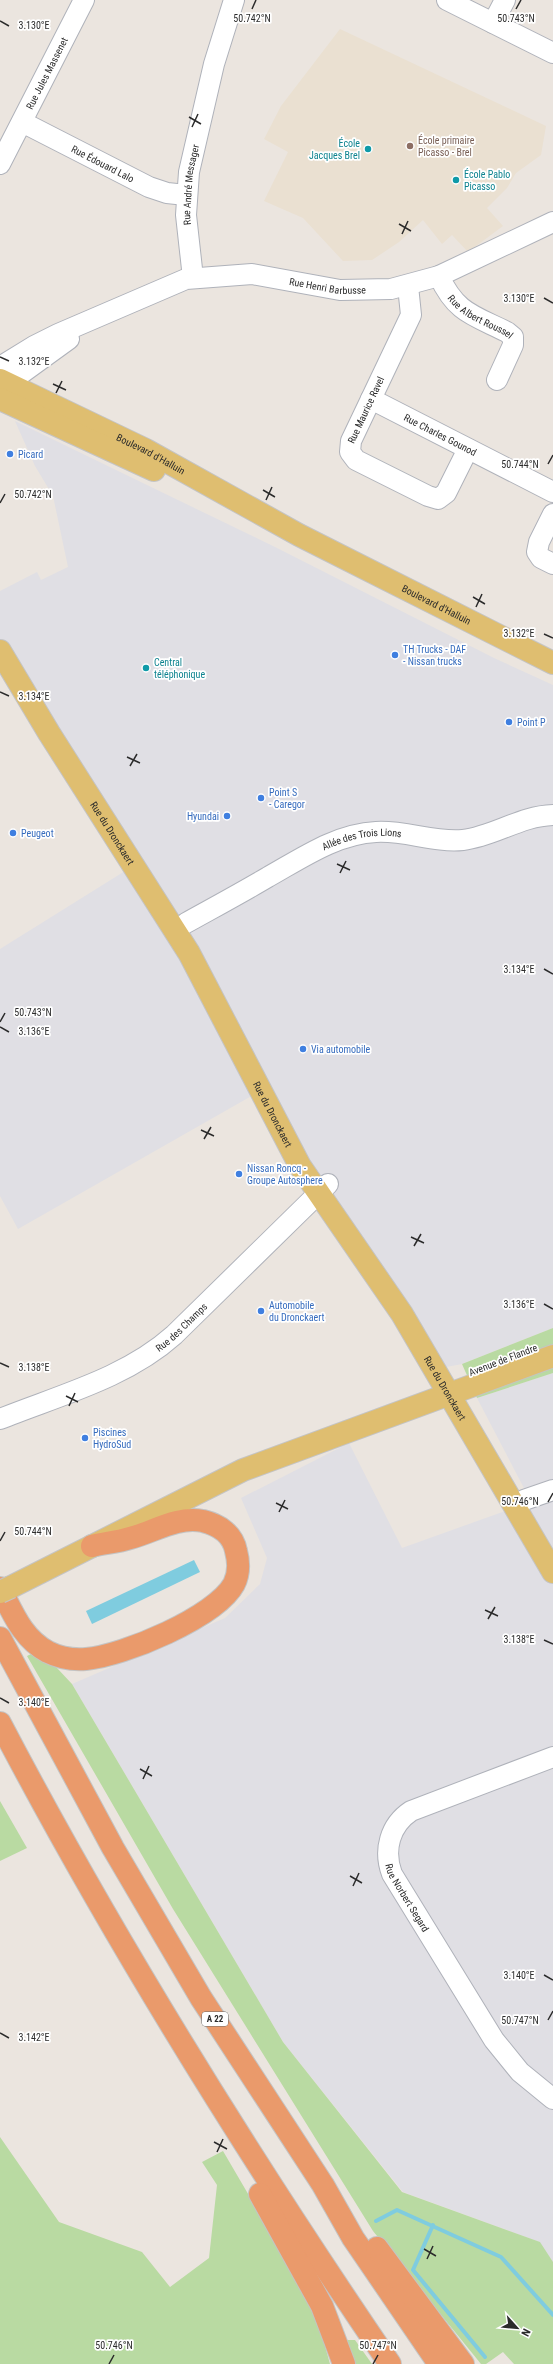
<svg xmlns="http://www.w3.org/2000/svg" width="553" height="2364" viewBox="0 0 553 2364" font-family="'Roboto Condensed',sans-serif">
<rect width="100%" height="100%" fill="#ebe5df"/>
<!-- industrial -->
<g fill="#e0dfe4">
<path d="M 15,421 L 277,548 L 494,658 L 553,685 L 553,1328 L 462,1364 L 425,1371 L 255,1094 L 18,1229 L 0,1196 L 0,949 L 125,871 L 0,671 L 0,591 L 37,572 L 41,580 L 68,567 L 53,496 L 35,466 Z"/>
<path d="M 553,1373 L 553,2262 L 539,2242 L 403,2192 L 283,2042 L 72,1684 L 225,1618 L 260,1584 L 267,1558 L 241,1498 L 349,1443 L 402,1548 L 508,1510 L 526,1492 L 477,1398 Z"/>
</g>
<!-- education -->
<path fill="#eae0d1" d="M 340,29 L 546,126 L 541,155 L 516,173 L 507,188 L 487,208 L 503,226 L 468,252 L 452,235 L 442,244 L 423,220 L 399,242 L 372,260 L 343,261 L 303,218 L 264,201 L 288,152 L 264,139 L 281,106 Z"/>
<!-- green -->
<g fill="#b9daa2">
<path d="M 553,1328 L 553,1373 L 477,1398 L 462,1364 Z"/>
<path d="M 33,1653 L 57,1668 L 72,1684 L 283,2042 L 402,2192 L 540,2242 L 553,2262 L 553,2364 L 514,2364 L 503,2352 L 486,2364 L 481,2364 L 373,2231 L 173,1909 L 27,1656 Z"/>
<path d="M 0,1801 L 27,1848 L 0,1861 Z"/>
<path d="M 0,2137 L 59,2222 L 142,2252 L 170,2287 L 209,2258 L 217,2185 L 202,2162 L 223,2151 L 293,2271 L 318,2321 L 330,2364 L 0,2364 Z"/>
<path d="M 346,2340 L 355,2340 L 372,2364 L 353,2364 Z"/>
</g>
<!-- water -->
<path fill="#7fccdf" d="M 194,1560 L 200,1572 L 92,1624 L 86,1611 Z"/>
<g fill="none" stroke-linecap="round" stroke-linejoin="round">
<!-- stream -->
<g stroke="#7fccdf" stroke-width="4">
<path d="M 376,2221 L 397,2210 L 501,2257 L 553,2315"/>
<path d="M 433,2225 L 413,2270 L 485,2357"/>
</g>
<defs>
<g id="minor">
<path d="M 447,0 L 553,53"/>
<path d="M 493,23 L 505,0"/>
<path id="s1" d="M 22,122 L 149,187 L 167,193 L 186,195"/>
<path id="s2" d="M 0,164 L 84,0"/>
<path id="s3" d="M 439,276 C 456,313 473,315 507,332 L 513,337 L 513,345 L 497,380"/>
<path id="s4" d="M 193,278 L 186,215 L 189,172 L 214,64 L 234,0"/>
<path d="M 408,286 L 411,315 L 351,441 L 350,452 L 356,460 L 428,496 L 438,499 L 446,493 L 468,449"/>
<path id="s5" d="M 0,367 L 34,346 L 58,334 L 186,279 L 252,274 L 340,290 L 391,289 L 439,276 L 553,222"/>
<path d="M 0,389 L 69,339"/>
<path id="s6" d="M 371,399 L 553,492"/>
<path d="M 553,514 L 539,542 L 537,552 L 541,558 L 553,564"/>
<path id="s7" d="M 186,923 C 213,908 241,893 268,877 C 302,858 336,834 376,832 C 405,830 434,843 463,840 C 495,836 520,816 553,815"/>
<path id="s8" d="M 0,1419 C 60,1395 126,1378 174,1335 L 328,1184"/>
<path d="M 524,1500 L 553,1490"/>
<path id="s9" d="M 553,1757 L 411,1811 C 390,1825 383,1850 392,1874 L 494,2040 L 520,2072 L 553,2099"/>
</g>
<g id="major">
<path id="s10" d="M 0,380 L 146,450 L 299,535 L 553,663"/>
<path d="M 0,399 L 154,470"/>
<path id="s11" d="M 0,651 L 49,733 L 189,953 L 300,1166 L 402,1314 L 553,1572"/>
<path d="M 11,1587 L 243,1470 L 553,1356"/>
</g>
<g id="highway">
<path d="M 0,1588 C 13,1613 22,1638 48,1652 C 60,1658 73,1660 86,1659 C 123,1656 216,1617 234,1584 C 239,1574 239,1562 236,1551 C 233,1534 219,1525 203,1521 C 176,1516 154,1532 130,1538 C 118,1542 104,1543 92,1546"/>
<path d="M 0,1638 L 113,1848 L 201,1998 L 323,2185 L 353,2238 L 439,2364"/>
<path d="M 0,1723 C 116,1945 249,2157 390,2364"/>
<path d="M 260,2194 L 322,2306 L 344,2364"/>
<path d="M 377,2248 L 463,2364"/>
</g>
</defs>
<!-- minor casing -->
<use href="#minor" stroke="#afb2ba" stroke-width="22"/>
<!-- major casing -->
<use href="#major" stroke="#c4c4c4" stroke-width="24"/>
<!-- highway casing -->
<use href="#highway" stroke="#c4c4c4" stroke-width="24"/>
<!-- minor -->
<use href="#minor" stroke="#fff" stroke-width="20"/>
<!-- major -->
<use href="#major" stroke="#dfbe70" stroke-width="22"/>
<!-- highway -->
<use href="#highway" stroke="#ea9a6b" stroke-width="22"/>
<defs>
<path id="major-bridge" d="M 0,1592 L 11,1587"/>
</defs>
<!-- major-bridge casing -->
<use href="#major-bridge" stroke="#c4c4c4" stroke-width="24" stroke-linecap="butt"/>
<!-- major-bridge -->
<use href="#major-bridge" stroke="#dfbe70" stroke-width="22"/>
</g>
<!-- ticks -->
<path fill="none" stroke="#2b2b2b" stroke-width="1.5" d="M 252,9 L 256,0M 516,9 L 521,0M 0,21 L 9,26M 189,117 L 201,124M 192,127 L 198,114M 399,224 L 411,231M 402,234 L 408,221M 544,298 L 553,303M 0,357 L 9,361M 53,384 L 66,390M 56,393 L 62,381M 548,464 L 553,455M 263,490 L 275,497M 266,500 L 272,487M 0,503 L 5,494M 473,597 L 485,604M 476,607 L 482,594M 544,634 L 553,638M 0,692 L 9,696M 127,757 L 140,763M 130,766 L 137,754M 337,864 L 350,870M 340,873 L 346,861M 544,969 L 553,974M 0,1022 L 5,1013M 0,1027 L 9,1032M 201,1130 L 214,1136M 204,1139 L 211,1127M 411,1237 L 424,1243M 414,1246 L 421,1234M 544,1304 L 553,1309M 0,1363 L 9,1367M 66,1396 L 78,1402M 69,1406 L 75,1393M 548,1502 L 553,1493M 276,1503 L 288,1509M 279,1512 L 285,1500M 0,1541 L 5,1532M 485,1610 L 498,1616M 488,1619 L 495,1607M 544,1640 L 553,1644M 0,1698 L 9,1703M 140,1769 L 152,1776M 143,1779 L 149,1766M 350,1876 L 362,1883M 353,1886 L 359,1873M 544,1975 L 553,1980M 548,2020 L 553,2011M 0,2033 L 9,2038M 214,2142 L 227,2149M 217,2152 L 223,2139M 424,2249 L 436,2256M 427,2259 L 433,2246M 109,2364 L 114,2355M 373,2364 L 378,2355"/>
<!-- markers -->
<circle fill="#8d6e63" stroke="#fff" stroke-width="1.5" cx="410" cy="146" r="4"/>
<g fill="#0f9aa8" stroke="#fff" stroke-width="1.5">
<circle cx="368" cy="149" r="4"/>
<circle cx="456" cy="180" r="4"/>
<circle cx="146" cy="668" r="4"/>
</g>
<g fill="#3f7fe0" stroke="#fff" stroke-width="1.5">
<circle cx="10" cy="454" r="4"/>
<circle cx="395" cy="655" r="4"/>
<circle cx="509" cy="722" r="4"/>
<circle cx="261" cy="798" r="4"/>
<circle cx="227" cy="816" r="4"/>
<circle cx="13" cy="833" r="4"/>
<circle cx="303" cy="1049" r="4"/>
<circle cx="239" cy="1174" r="4"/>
<circle cx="261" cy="1311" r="4"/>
<circle cx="85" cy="1438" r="4"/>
</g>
<g text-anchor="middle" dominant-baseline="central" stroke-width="3.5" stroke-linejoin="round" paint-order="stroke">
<!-- shield labels -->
<rect fill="#fff" stroke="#6b6b6b" stroke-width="1" x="202" y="2012" width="26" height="14" rx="3"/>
<g font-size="9" font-weight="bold" fill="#2b2b2b">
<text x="215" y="2019">A 22</text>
</g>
<!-- street labels -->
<g font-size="10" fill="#2b2b2b" stroke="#fff">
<text stroke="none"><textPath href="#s2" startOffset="102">Rue Jules Massenet</textPath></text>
<text stroke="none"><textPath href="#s1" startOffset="91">Rue Édouard Lalo</textPath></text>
<text stroke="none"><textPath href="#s4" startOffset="94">Rue André Messager</textPath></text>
<text stroke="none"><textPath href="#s5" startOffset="349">Rue Henri Barbusse</textPath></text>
<text stroke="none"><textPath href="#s3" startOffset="60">Rue Albert Roussel</textPath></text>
<text transform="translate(366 410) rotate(-65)">Rue Maurice Ravel</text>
<text stroke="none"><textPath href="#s6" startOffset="78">Rue Charles Gounod</textPath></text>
<text stroke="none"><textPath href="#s10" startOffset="168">Boulevard d'Halluin</textPath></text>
<text stroke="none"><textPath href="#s10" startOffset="491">Boulevard d'Halluin</textPath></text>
<text stroke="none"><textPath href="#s11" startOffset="214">Rue du Dronckaert</textPath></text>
<text stroke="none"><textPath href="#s7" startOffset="197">Allée des Trois Lions</textPath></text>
<text stroke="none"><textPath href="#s11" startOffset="538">Rue du Dronckaert</textPath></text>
<text stroke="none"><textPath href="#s8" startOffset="205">Rue des Champs</textPath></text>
<text transform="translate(503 1360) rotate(-21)">Avenue de Flandre</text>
<text stroke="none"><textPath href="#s11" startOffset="862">Rue du Dronckaert</textPath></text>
<text stroke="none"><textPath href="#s9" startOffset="251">Rue Norbert Segard</textPath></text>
</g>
<!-- education labels -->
<g font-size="10" fill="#785e54" stroke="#fff" text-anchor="start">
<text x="418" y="140">École primaire<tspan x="418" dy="12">Picasso - Brel</tspan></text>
</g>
<!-- culture labels -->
<g font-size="10" fill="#0d838f" stroke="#fff" text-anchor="start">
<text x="360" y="143" text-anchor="end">École<tspan x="360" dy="12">Jacques Brel</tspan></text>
<text x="464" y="174">École Pablo<tspan x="464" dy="12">Picasso</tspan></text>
<text x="154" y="662">Central<tspan x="154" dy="12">téléphonique</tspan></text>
</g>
<!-- shop labels -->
<g font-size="10" fill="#366cbe" stroke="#fff" text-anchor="start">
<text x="18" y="454">Picard</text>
<text x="403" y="649">TH Trucks - DAF<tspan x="403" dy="12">- Nissan trucks</tspan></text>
<text x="517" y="722">Point P</text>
<text x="269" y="792">Point S<tspan x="269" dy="12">- Caregor</tspan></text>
<text x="219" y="816" text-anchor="end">Hyundai</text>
<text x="21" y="833">Peugeot</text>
<text x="311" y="1049">Via automobile</text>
<text x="247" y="1168">Nissan Roncq -<tspan x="247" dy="12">Groupe Autosphere</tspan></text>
<text x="269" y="1305">Automobile<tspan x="269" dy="12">du Dronckaert</tspan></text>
<text x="93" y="1432">Piscines<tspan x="93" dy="12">HydroSud</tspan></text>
</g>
</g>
<g font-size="10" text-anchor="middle" fill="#2b2b2b" stroke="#fff" stroke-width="3.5" stroke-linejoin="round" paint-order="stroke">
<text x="252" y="22">50.742°N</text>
<text x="516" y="22">50.743°N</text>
<text x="34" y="29">3.130°E</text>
<text x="519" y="302">3.130°E</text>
<text x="34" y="365">3.132°E</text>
<text x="520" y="468">50.744°N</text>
<text x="33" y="498">50.742°N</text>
<text x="519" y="637">3.132°E</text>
<text x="34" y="700">3.134°E</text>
<text x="519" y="973">3.134°E</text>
<text x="33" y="1016">50.743°N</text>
<text x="34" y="1035">3.136°E</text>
<text x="519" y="1308">3.136°E</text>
<text x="34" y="1371">3.138°E</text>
<text x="520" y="1505">50.746°N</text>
<text x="33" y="1535">50.744°N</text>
<text x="519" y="1643">3.138°E</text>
<text x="34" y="1706">3.140°E</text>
<text x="519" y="1979">3.140°E</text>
<text x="520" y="2024">50.747°N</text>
<text x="34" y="2041">3.142°E</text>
<text x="114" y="2349">50.746°N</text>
<text x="378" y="2349">50.747°N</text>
</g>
<!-- north arrow -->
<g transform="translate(517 2328) rotate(117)" stroke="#ffffff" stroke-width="3" paint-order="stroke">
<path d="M0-3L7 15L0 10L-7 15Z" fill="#2b2b2b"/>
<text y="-6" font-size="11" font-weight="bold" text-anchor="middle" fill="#2b2b2b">N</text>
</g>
</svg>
